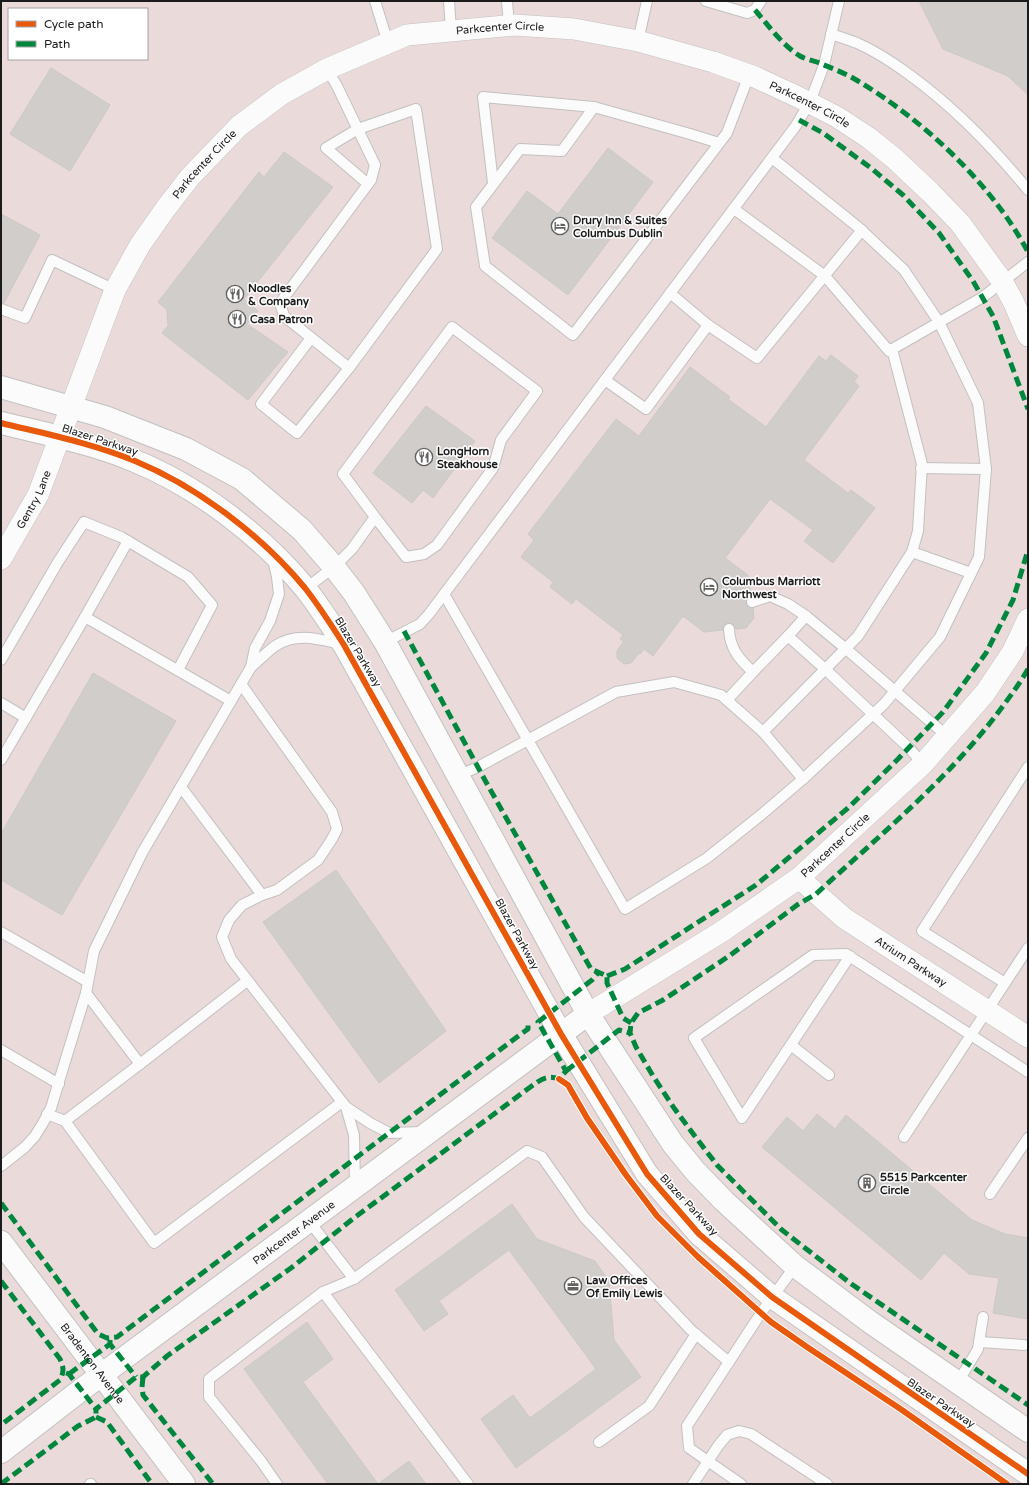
<svg xmlns="http://www.w3.org/2000/svg" width="1029" height="1485" viewBox="0 0 1029 1485" font-family="'Varela Round',sans-serif">
<rect width="100%" height="100%" fill="#e9e7e4"/>
<!-- commercial -->
<path fill="#ebdada" fill-rule="evenodd" d="M 1,1 L 1028,1 L 1028,1484 L 1,1484 ZM 9,9 L 147,9 L 147,59 L 9,59 Z"/>
<!-- building -->
<g fill="#d0cdcb" stroke="#ccc9c5">
<path d="M 919,1 L 1028,1 L 1028,95 L 1008,76 L 943,49 Z"/>
<path d="M 51,68 L 110,105 L 70,171 L 10,134 Z"/>
<path d="M 608,148 L 653,182 L 568,295 L 492,238 L 527,191 L 558,214 Z"/>
<path d="M 284,152 L 333,187 L 244,299 L 258,311 L 247,324 L 288,352 L 248,400 L 162,333 L 168,326 L 167,310 L 158,302 L 259,172 L 264,177 Z"/>
<path d="M 1,214 L 40,235 L 4,303 L 1,303 Z"/>
<path d="M 831,355 L 858,376 L 854,382 L 859,386 L 804,460 L 848,493 L 851,490 L 875,508 L 833,563 L 804,541 L 813,530 L 770,499 L 725,558 L 748,575 L 751,596 L 747,598 L 746,604 L 748,607 L 753,608 L 754,618 L 746,628 L 736,629 L 734,625 L 728,623 L 723,626 L 723,630 L 704,632 L 683,616 L 653,656 L 644,649 L 640,654 L 639,653 L 631,663 L 624,664 L 617,658 L 617,651 L 624,641 L 620,639 L 623,635 L 576,599 L 572,604 L 550,587 L 553,582 L 521,557 L 534,540 L 528,534 L 616,419 L 639,436 L 690,367 L 730,397 L 728,399 L 766,427 L 819,356 L 826,361 Z"/>
<path d="M 426,406 L 475,441 L 433,498 L 423,490 L 412,503 L 373,473 Z"/>
<path d="M 93,673 L 176,721 L 62,915 L 1,880 L 1,834 Z"/>
<path d="M 336,870 L 446,1031 L 379,1083 L 263,922 Z"/>
<path d="M 817,1114 L 835,1129 L 846,1115 L 972,1220 L 1005,1234 L 1028,1238 L 1028,1319 L 993,1313 L 999,1278 L 969,1274 L 944,1253 L 921,1280 L 762,1147 L 787,1117 L 803,1131 Z"/>
<path d="M 512,1204 L 537,1239 L 595,1261 L 609,1281 L 614,1340 L 641,1377 L 516,1468 L 481,1419 L 513,1395 L 530,1418 L 596,1369 L 509,1250 L 439,1301 L 448,1314 L 424,1331 L 395,1290 Z"/>
<path d="M 307,1322 L 333,1359 L 303,1382 L 378,1484 L 328,1484 L 244,1369 Z"/>
<path d="M 409,1461 L 426,1484 L 378,1484 Z"/>
</g>
<g fill="none" stroke-linecap="round" stroke-linejoin="round">
<defs>
<g id="service">
<path d="M 375,1 L 388,43"/>
<path d="M 449,1 L 451,30"/>
<path d="M 507,1 L 509,25"/>
<path d="M 706,1 L 747,13 L 755,10 L 761,1"/>
<path d="M 831,34 C 840,37 849,40 857,43 C 875,51 892,62 907,73 C 953,106 992,146 1028,190"/>
<path d="M 638,41 L 647,1"/>
<path d="M 327,69 L 337,86 L 375,165 L 371,180 L 280,303 L 284,316 L 349,368"/>
<path d="M 594,107 L 562,151 L 520,149 L 476,207 L 485,266 L 573,335 L 727,133 L 749,75"/>
<path d="M 493,183 L 483,97 L 594,107 L 690,134 L 719,143"/>
<path d="M 734,209 L 825,276 L 889,351 L 983,297 L 1028,262"/>
<path d="M 670,293 L 708,325"/>
<path d="M 1,309 L 25,318 L 52,260 L 115,290"/>
<path d="M 311,338 L 261,404 L 297,433 L 349,368 L 437,249 L 416,109 L 358,129 L 326,148 L 368,184"/>
<path d="M 605,380 L 646,409 L 708,325 L 757,358 L 862,230"/>
<path d="M 921,468 L 986,469"/>
<path d="M 912,552 L 971,573"/>
<path d="M 305,589 L 334,567 L 352,549 L 375,517 L 343,474 L 452,327 L 537,391 L 501,440 L 493,468 L 437,545 L 424,554 L 406,557 L 375,517"/>
<path d="M 444,594 L 625,909 L 707,858 L 761,815 L 803,779 L 884,704 L 940,637 L 979,557 L 986,469 L 978,403 L 939,322 L 904,270 L 858,227 L 772,158"/>
<path d="M 752,602 L 770,596 L 788,604 L 806,616 L 845,648 L 947,736"/>
<path d="M 85,617 L 128,541"/>
<path d="M 729,629 C 730,649 739,659 753,672 L 788,636 L 825,669 L 909,748 L 923,764"/>
<path d="M 788,636 L 806,616"/>
<path d="M 385,642 L 420,624 L 429,614 L 795,127 L 810,102 L 824,65 L 839,1"/>
<path d="M 1,660 L 58,562 L 84,522 L 121,537 L 188,577 L 212,605 L 178,670"/>
<path d="M 251,667 L 255,648 L 270,621 L 279,594 L 277,577 L 273,559"/>
<path d="M 241,684 L 332,812 L 337,829 L 332,839 L 318,860 L 277,890 L 262,895 L 242,905 L 229,920 L 222,937 L 231,959 L 346,1107 L 370,1123 L 389,1133 L 423,1132"/>
<path d="M 727,700 L 753,672"/>
<path d="M 1,703 L 26,718"/>
<path d="M 763,732 L 803,779"/>
<path d="M 1,760 L 85,617 L 231,701"/>
<path d="M 457,776 L 478,767 L 616,692 L 674,682 L 721,695 L 763,732 L 858,636 L 912,552 L 918,531 L 922,464 L 892,349"/>
<path d="M 181,787 L 262,895"/>
<path d="M 1,932 L 88,982"/>
<path d="M 850,956 L 742,1118 L 694,1038 L 813,955 L 846,954 L 1028,1072"/>
<path d="M 1005,983 L 922,931 L 1028,767"/>
<path d="M 86,993 L 140,1064 L 247,981"/>
<path d="M 791,1045 L 829,1075"/>
<path d="M 1,1050 L 59,1084"/>
<path d="M 346,1107 L 354,1135 L 355,1186"/>
<path d="M 47,1114 L 65,1121 L 140,1064"/>
<path d="M 65,1121 L 154,1243 L 342,1102"/>
<path d="M 904,1137 L 1028,948"/>
<path d="M 1,1166 L 25,1147 L 35,1136 L 43,1123 L 51,1108 L 60,1078 L 86,993 L 94,951 L 142,853 L 251,667 C 259,660 267,652 275,646 C 297,632 318,639 341,644"/>
<path d="M 990,1194 L 1028,1138"/>
<path d="M 309,1221 L 354,1279 L 527,1151 L 542,1157 L 584,1217 L 691,1330 L 729,1362"/>
<path d="M 323,1292 L 468,1484"/>
<path d="M 979,1342 L 1024,1345"/>
<path d="M 958,1382 L 978,1349 L 983,1317"/>
<path d="M 599,1442 L 649,1406 L 696,1334"/>
<path d="M 90,1484 L 91,1484"/>
<path d="M 277,1484 L 261,1461 L 209,1397 L 209,1379 L 323,1292 L 354,1279"/>
<path d="M 693,1484 L 718,1446 L 727,1435 L 739,1431 L 751,1434 L 827,1484"/>
<path d="M 741,1484 L 689,1448 L 687,1426 L 761,1313 L 795,1266"/>
</g>
<g id="minor">
<path id="s1" d="M 1,559 L 38,495 L 115,290 L 140,245 L 166,208 L 190,177 L 239,126 L 282,94 L 327,69 L 407,35 L 515,25 L 574,29 L 638,41 L 713,62 L 755,77 L 798,97 L 837,117 L 869,138 L 895,159 L 930,192 L 960,223 L 1002,281 L 1014,303 L 1028,336"/>
<path id="s2" d="M 799,878 L 844,918 L 1028,1037"/>
<path id="s3" d="M 588,1014 L 721,932 L 799,878 L 923,764 L 985,693 L 1013,651 L 1028,619"/>
</g>
<g id="tertiary">
<path d="M 1,387 L 105,417 L 186,449 L 242,479 L 302,530 L 334,567 L 354,593 L 385,642 L 588,1014 L 673,1144 L 695,1171 L 724,1201 L 795,1266 L 870,1322 L 1028,1431"/>
<path d="M 1,423 C 46,434 92,443 135,461 C 198,487 261,535 305,588 C 319,606 332,626 344,645 L 561,1034 L 647,1174 L 699,1234 L 772,1297 L 1028,1474"/>
<path id="s4" d="M 1,1242 L 184,1484"/>
<path id="s5" d="M 1,1452 L 81,1390 L 588,1014"/>
</g>
</defs>
<!-- service casing -->
<use href="#service" stroke="#c2c1c0" stroke-width="12"/>
<!-- minor casing -->
<use href="#minor" stroke="#c2c1c0" stroke-width="22"/>
<!-- tertiary casing -->
<use href="#tertiary" stroke="#c2c1c0" stroke-width="24"/>
<!-- service -->
<use href="#service" stroke="#fcfbfb" stroke-width="10"/>
<!-- minor -->
<use href="#minor" stroke="#fcfbfb" stroke-width="21"/>
<!-- tertiary -->
<use href="#tertiary" stroke="#fcfbfb" stroke-width="22"/>
<!-- quiet -->
<g stroke="#00873e" stroke-width="5" stroke-dasharray="10 5" stroke-linecap="butt">
<path d="M 755,10 C 769,26 782,45 800,56 C 805,59 811,60 817,62 C 831,68 845,73 858,81 C 923,120 992,184 1028,252"/>
<path d="M 799,120 L 823,133 L 871,168 L 903,195 L 939,233 L 973,281 L 993,316 L 1028,409"/>
<path d="M 404,631 L 486,782 L 591,969 L 607,976 L 607,983 L 623,1018 L 631,1023"/>
<path d="M 1028,669 C 1019,685 1008,699 997,714 C 945,782 879,836 816,894 L 797,905 L 729,956 L 663,1000 L 638,1013 L 631,1023 L 630,1033 L 636,1047 L 653,1076 L 674,1108 L 694,1135 L 717,1165 L 782,1230 L 850,1283 L 1028,1405"/>
<path d="M 607,976 L 625,969 L 756,885 L 848,808 L 898,759 L 943,712 L 986,653 L 1013,600 L 1028,550"/>
<path d="M 566,1071 L 619,1030 L 630,1033"/>
<path d="M 1,1203 L 98,1334 L 107,1338 L 117,1337 L 521,1034 L 528,1029 L 528,1021"/>
<path d="M 1,1281 L 60,1359 C 64,1368 64,1372 60,1380 L 1,1425"/>
<path d="M 110,1340 L 110,1344 L 136,1377"/>
<path d="M 66,1373 L 69,1374 L 96,1409"/>
<path d="M 69,1374 L 110,1344"/>
<path d="M 143,1377 L 142,1387 L 143,1395 L 213,1484"/>
<path d="M 96,1417 L 107,1422 L 152,1484"/>
<path d="M 1,1484 L 78,1426 L 96,1417 L 96,1409 L 136,1377 L 143,1377 L 167,1356 L 291,1268 L 354,1218 L 529,1088 C 539,1081 546,1074 559,1079 L 566,1071 L 538,1022 L 592,980 L 598,973"/>
</g>
<defs>
<g id="cycleway">
<path d="M 1,423 C 46,434 92,443 135,461 C 198,487 261,535 305,588 C 319,606 332,626 344,645 L 561,1034 L 647,1174 L 699,1234 L 772,1297 L 1028,1474"/>
<path d="M 559,1079 L 568,1085 L 587,1118 L 626,1175 L 657,1216 L 698,1257 L 771,1322 L 807,1347 L 902,1410 L 1007,1484"/>
</g>
</defs>
<!-- cycleway casing -->
<use href="#cycleway" stroke="#fff" stroke-width="8"/>
<!-- cycleway -->
<use href="#cycleway" stroke="#e8590c" stroke-width="6"/>
</g>
<!-- icons -->
<defs>
<symbol id="hotel-ring" viewBox="-11 -11 22 22"><circle r="9.5" fill="#fff" stroke="#636261" stroke-width="1.5"/><path d="M-6-4.5h1.5V1H6V5H4.5V3h-9V5H-6ZM-4 0a1.8 1.8 0 1 1 3.6 0ZM.5 0V-2.5h3Q6-2.5 6 0Z" fill="#636261"/></symbol>
<symbol id="restaurant-ring" viewBox="-11 -11 22 22"><circle r="9.5" fill="#fff" stroke="#636261" stroke-width="1.5"/><path d="M-5-6h1v4h1v-4h1v4h1v-4h1v5L-1.5 .5V6h-2V.5L-5-1ZM5-6V6H3V1.5H1.5Q1.5-4 5-6Z" fill="#636261"/></symbol>
<symbol id="building-ring" viewBox="-11 -11 22 22"><circle r="9.5" fill="#fff" stroke="#636261" stroke-width="1.5"/><path d="M-4-6H4V6H1V3H-1V6H-4ZM-2.5-4.3h1.7v1.8h-1.7ZM.8-4.3h1.7v1.8H.8ZM-2.5-1h1.7V.8h-1.7ZM.8-1h1.7V.8H.8Z" fill="#636261"/></symbol>
<symbol id="office-ring" viewBox="-11 -11 22 22"><circle r="9.5" fill="#fff" stroke="#636261" stroke-width="1.5"/><path d="M-6-3h4V-5.5h4V-3h4V5H-6ZM-1-4.5V-3h2v-1.5ZM-6 0V1H6V0Z" fill="#636261"/></symbol>
</defs>
<g fill-rule="evenodd">
<use href="#hotel-ring" x="550" y="216" width="20" height="20"/>
<use href="#restaurant-ring" x="225" y="284" width="20" height="20"/>
<use href="#restaurant-ring" x="227" y="309" width="20" height="20"/>
<use href="#restaurant-ring" x="414" y="447" width="20" height="20"/>
<use href="#hotel-ring" x="699" y="577" width="20" height="20"/>
<use href="#building-ring" x="857" y="1173" width="20" height="20"/>
<use href="#office-ring" x="563" y="1276" width="20" height="20"/>
</g>
<g text-anchor="middle" dominant-baseline="central" stroke-width="3" stroke-linejoin="round" paint-order="stroke">
<!-- street labels -->
<g font-size="11" fill="#1b1b1b" stroke="#fff">
<text stroke="none"><textPath href="#s1" startOffset="785">Parkcenter Circle</textPath></text>
<text stroke="none"><textPath href="#s1" startOffset="1108">Parkcenter Circle</textPath></text>
<text stroke="none"><textPath href="#s1" startOffset="448">Parkcenter Circle</textPath></text>
<text transform="translate(100 440) rotate(18)">Blazer Parkway</text>
<text stroke="none"><textPath href="#s1" startOffset="68">Gentry Lane</textPath></text>
<text transform="translate(358 652) rotate(59)">Blazer Parkway</text>
<text stroke="none"><textPath href="#s3" startOffset="300">Parkcenter Circle</textPath></text>
<text transform="translate(517 934) rotate(61)">Blazer Parkway</text>
<text stroke="none"><textPath href="#s2" startOffset="140">Atrium Parkway</textPath></text>
<text transform="translate(689 1205) rotate(47)">Blazer Parkway</text>
<text stroke="none"><textPath href="#s5" startOffset="366">Parkcenter Avenue</textPath></text>
<text stroke="none"><textPath href="#s4" startOffset="152">Bradenton Avenue</textPath></text>
<text transform="translate(941 1403) rotate(34)">Blazer Parkway</text>
</g>
<!-- poi labels -->
<g font-size="11" font-weight="bold" fill="#1b1b1b" stroke="#fff" text-anchor="start">
<text x="573" y="220">Drury Inn &amp; Suites<tspan x="573" dy="13">Columbus Dublin</tspan></text>
<text x="248" y="288">Noodles<tspan x="248" dy="13">&amp; Company</tspan></text>
<text x="250" y="319">Casa Patron</text>
<text x="437" y="451">LongHorn<tspan x="437" dy="13">Steakhouse</tspan></text>
<text x="722" y="581">Columbus Marriott<tspan x="722" dy="13">Northwest</tspan></text>
<text x="880" y="1177">5515 Parkcenter<tspan x="880" dy="13">Circle</tspan></text>
<text x="586" y="1280">Law Offices<tspan x="586" dy="13">Of Emily Lewis</tspan></text>
</g>
</g>
<!-- border -->
<rect width="1029" height="1485" fill="none" stroke="#1b1b1b" stroke-width="4"/>
<!-- legend -->
<rect x="8" y="8" width="140" height="52" fill="#ffffff" stroke="#a4a4a4"/>
<rect x="16" y="21" width="20" height="6" fill="#e8590c" stroke="#a4a4a4"/>
<text x="44" y="28" font-size="12" fill="#1b1b1b">Cycle path</text>
<rect x="16" y="41" width="20" height="6" fill="#00873e" stroke="#a4a4a4"/>
<text x="44" y="48" font-size="12" fill="#1b1b1b">Path</text>
</svg>
